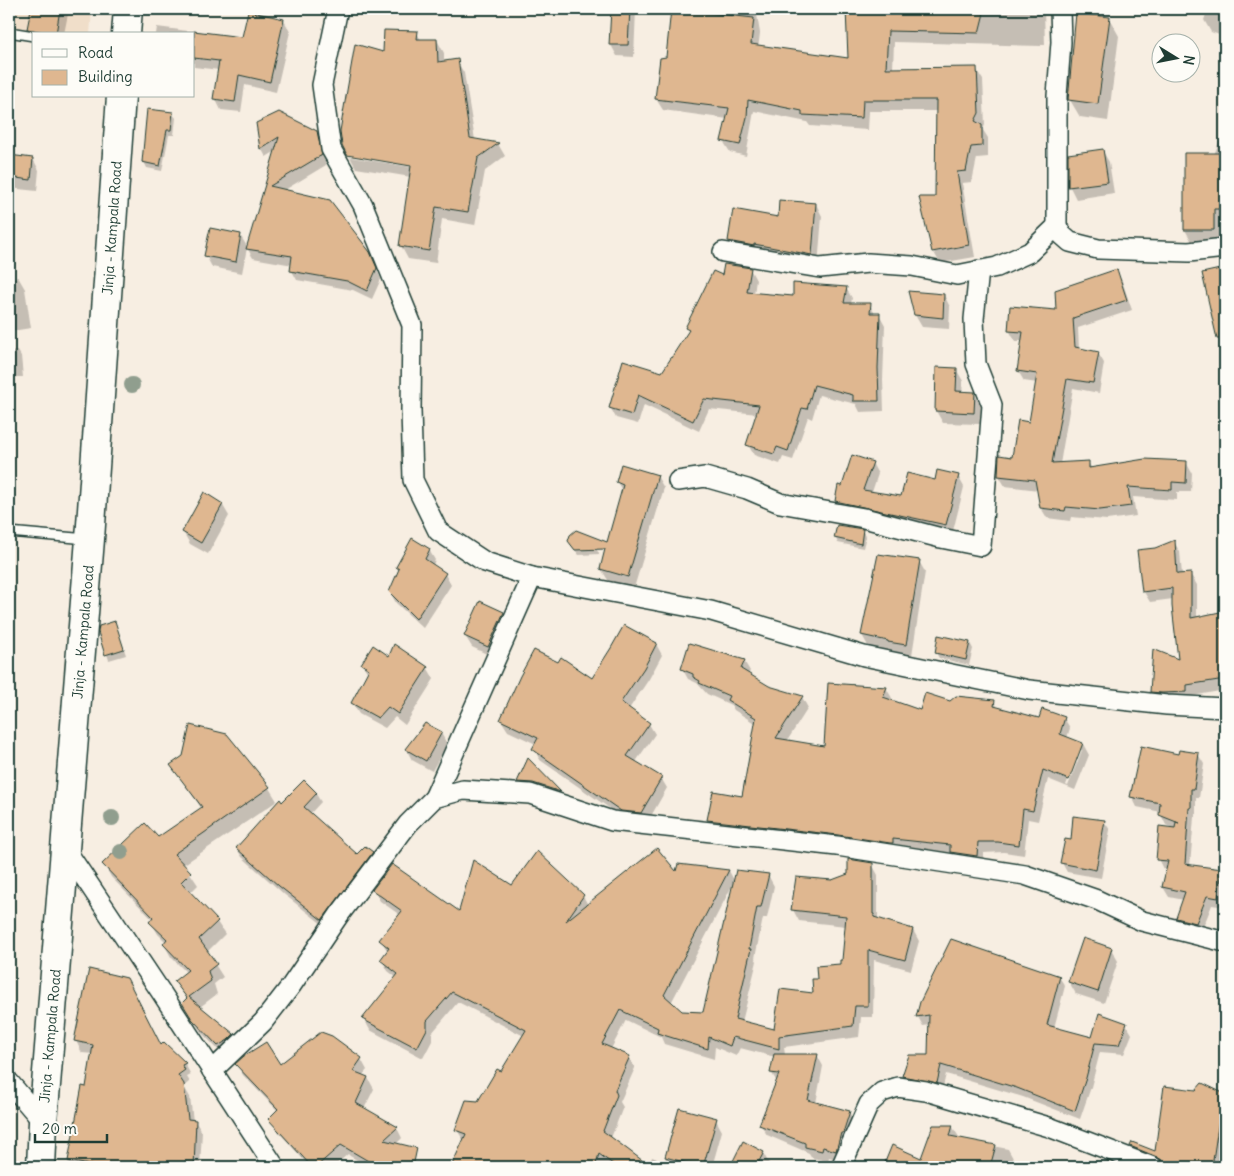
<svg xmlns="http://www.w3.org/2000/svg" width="1234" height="1176" viewBox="0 0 1234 1176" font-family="Delius,sans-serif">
<rect width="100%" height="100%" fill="#f7eee2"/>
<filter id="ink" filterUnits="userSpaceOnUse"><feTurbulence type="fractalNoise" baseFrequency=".02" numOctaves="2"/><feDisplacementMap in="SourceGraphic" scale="10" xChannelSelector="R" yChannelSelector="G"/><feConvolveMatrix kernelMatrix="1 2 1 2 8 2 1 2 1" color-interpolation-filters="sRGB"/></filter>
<g filter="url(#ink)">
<!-- built -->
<path fill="#f0dec9" d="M 9,9 L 92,9 L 90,34 L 53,34 L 9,26 Z"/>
<!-- shadow -->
<g fill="#0003" fill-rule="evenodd">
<path d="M 33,9 L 69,9 L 64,34 L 34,34 L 34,37 L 29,28 Z"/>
<path d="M 612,9 L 636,9 L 634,57 L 617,56 L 611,45 Z"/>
<path d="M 679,9 L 756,9 L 760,33 L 758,49 L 850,59 L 848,9 L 1044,9 L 1045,45 L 1041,45 L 1041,46 L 894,42 L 893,69 L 976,69 L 983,80 L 985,125 L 983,130 L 988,138 L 988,157 L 977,158 L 972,182 L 962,183 L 975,257 L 940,263 L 933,251 L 937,199 L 937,111 L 869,111 L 868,130 L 810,126 L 807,122 L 754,111 L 746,156 L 730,152 L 723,141 L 728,119 L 663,110 L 656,99 Z"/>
<path d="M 1208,9 L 1225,9 L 1225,37 L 1211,32 L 1204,20 Z"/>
<path d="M 1109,18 L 1119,36 L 1108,121 L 1080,117 L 1070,100 Z"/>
<path d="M 284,20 L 290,32 L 276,92 L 245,85 L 241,112 L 221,110 L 215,98 L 219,70 L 194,67 L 194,34 L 156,34 L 157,27 L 243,38 Z"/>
<path d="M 417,33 L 421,40 L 437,40 L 444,53 L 444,63 L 457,61 L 464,73 L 475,140 L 498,144 L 505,156 L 485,171 L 475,225 L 442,219 L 436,263 L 408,259 L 401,246 L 411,177 L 356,168 L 350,157 L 417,168 L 384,54 Z"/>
<path d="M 172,113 L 176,118 L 174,135 L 169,135 L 162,171 L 147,168 L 144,162 Z"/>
<path d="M 258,124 L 316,132 L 322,142 L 326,165 L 283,191 L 369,253 L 381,279 L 372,299 L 353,290 L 297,280 L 292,271 L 293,265 L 253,258 L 247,248 L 242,273 L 212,267 L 206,256 L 240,235 L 248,248 L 276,151 L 266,157 L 261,148 Z"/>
<path d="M 1219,142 L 1225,142 L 1225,224 L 1222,224 L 1222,245 L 1194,245 L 1185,230 Z"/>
<path d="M 1102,150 L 1109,162 L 1114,193 L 1076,199 L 1070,187 L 1070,155 Z"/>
<path d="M 9,156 L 33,159 L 39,170 L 37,191 L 9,188 Z"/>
<path d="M 816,204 L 822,216 L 818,266 L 736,253 L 729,241 L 779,218 Z"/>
<path d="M 750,269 L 756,280 L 754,294 L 794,298 L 846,288 L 852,298 L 851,304 L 870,305 L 875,314 L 879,314 L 885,325 L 883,380 L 884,411 L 860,412 L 856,404 L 819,395 L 812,419 L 808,417 L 793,460 L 783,457 L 780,464 L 754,455 L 748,445 L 758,414 L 709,409 L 699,431 L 644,405 L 638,424 L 616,418 L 610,407 L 663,374 L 689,332 L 687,328 L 723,277 Z"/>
<path d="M 1219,270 L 1225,281 L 1225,322 L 1219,324 Z"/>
<path d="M 1116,271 L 1122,281 L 1132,310 L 1078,328 L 1079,350 L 1098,353 L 1104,363 L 1099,393 L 1073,388 L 1060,464 L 1088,462 L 1092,469 L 1186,462 L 1192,473 L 1191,492 L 1177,492 L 1177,500 L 1133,497 L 1136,516 L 1107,520 L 1071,517 L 1070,521 L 1047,518 L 1041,508 L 1038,490 L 1005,486 L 999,476 L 1001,457 L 1013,458 L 1030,423 L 1037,383 L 1024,381 L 1018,371 L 1023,341 L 1015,341 L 1009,330 L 1057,311 Z"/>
<path d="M 18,277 L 25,289 L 31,328 L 12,331 L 9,325 L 9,279 Z"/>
<path d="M 944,295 L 950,307 L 949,329 L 922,327 L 915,315 Z"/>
<path d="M 18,351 L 21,356 L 23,377 L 9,377 L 9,352 Z"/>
<path d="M 938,369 L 956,369 L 963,381 L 962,393 L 974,393 L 981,405 L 980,424 L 943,423 L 936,411 Z"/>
<path d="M 872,463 L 878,474 L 872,492 L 901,498 L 936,482 L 958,476 L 964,487 L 952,535 L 843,512 L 837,501 L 842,487 Z"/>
<path d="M 657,476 L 664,488 L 634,588 L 608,580 L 601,569 L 623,492 L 617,482 Z"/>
<path d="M 222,504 L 229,516 L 208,554 L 190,544 L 183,532 Z"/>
<path d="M 577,531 L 583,533 L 600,554 L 579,555 L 570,544 Z"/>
<path d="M 862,531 L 866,536 L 863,548 L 838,543 L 835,537 Z"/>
<path d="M 1174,542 L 1180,552 L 1182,575 L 1191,575 L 1197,585 L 1197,618 L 1216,648 L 1225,648 L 1225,690 L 1192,696 L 1193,702 L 1157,702 L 1151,692 L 1180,661 L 1173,599 L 1150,602 L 1144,592 L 1155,549 Z"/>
<path d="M 429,550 L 435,560 L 433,565 L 445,574 L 451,585 L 423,628 L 396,603 L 390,592 L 400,571 L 398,567 Z"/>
<path d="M 919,561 L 925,572 L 912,655 L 868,646 L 862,635 Z"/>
<path d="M 503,613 L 510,625 L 495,658 L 472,647 L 465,636 Z"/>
<path d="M 115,622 L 126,655 L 109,660 L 99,632 Z"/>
<path d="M 970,643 L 973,649 L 969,665 L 939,658 L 936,653 Z"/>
<path d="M 656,644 L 662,655 L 649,679 L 629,709 L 649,724 L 655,734 L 635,763 L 661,778 L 667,788 L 647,823 L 628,821 L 540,760 L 534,749 L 536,744 L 508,731 L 501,720 L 592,679 Z"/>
<path d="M 390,658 L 427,667 L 434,679 L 405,725 L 395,717 L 385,728 L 359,714 L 352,703 L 368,673 L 362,664 Z"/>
<path d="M 744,661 L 750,671 L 748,675 L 768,687 L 802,697 L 808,708 L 787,741 L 825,748 L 886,688 L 892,698 L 891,701 L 920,712 L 950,702 L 994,701 L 998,708 L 1040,720 L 1064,718 L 1070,728 L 1067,738 L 1083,744 L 1089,755 L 1075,790 L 1048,779 L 1038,821 L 1028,819 L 1024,855 L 1004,852 L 983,853 L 983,866 L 715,831 L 709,820 L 743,797 L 756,724 L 734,710 L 731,705 L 707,694 L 697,683 L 688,679 L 682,668 ZM 1080,750 L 1082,750 L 1068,786 L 1066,785 Z"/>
<path d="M 426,724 L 441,733 L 447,744 L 432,771 L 412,760 L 406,749 Z"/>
<path d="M 226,736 L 269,788 L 277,801 L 183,865 L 190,873 L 198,885 L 190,893 L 217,922 L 225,934 L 207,952 L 223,977 L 214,984 L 217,994 L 200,1007 L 233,1035 L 240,1048 L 226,1058 L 201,1032 L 191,1016 L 187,999 L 176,981 L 187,973 L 171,957 L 164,944 L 166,942 L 158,934 L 151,922 L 153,920 L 111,877 L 104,864 L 158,839 L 202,809 L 172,766 Z"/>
<path d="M 1198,754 L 1204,764 L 1199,798 L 1196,798 L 1196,817 L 1194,817 L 1190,866 L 1225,870 L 1225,907 L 1212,905 L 1201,932 L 1183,928 L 1177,918 L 1184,900 L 1169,897 L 1163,887 L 1167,869 L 1163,869 L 1158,859 L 1176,829 L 1166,825 L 1161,815 L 1161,812 L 1137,807 L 1132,797 L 1179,755 Z"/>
<path d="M 529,760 L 560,793 L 564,800 L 523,790 L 518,782 Z"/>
<path d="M 316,794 L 321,802 L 310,814 L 358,856 L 372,852 L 377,861 L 327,928 L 285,895 L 242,857 L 237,849 L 282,804 Z"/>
<path d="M 1104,821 L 1110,830 L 1101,878 L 1067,872 L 1062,863 L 1072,842 Z"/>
<path d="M 872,864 L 878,875 L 878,920 L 913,930 L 919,941 L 911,970 L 874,960 L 873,1017 L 861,1017 L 859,1037 L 784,1047 L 785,1055 L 817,1055 L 823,1066 L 816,1103 L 849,1112 L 855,1123 L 842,1161 L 829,1157 L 828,1161 L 812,1158 L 809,1153 L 767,1135 L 761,1125 L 777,1082 L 771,1072 L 775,1057 L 740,1048 L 736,1056 L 715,1047 L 714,1059 L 664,1044 L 661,1037 L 626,1020 L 611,1049 L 629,1057 L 635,1068 L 620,1102 L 623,1107 L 611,1138 L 649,1167 L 652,1157 L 665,1162 L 680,1110 L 716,1120 L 722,1131 L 712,1167 L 609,1167 L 605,1164 L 604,1167 L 452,1167 L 464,1141 L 457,1130 L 501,1073 L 524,1036 L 458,1002 L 432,1033 L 432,1041 L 423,1058 L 370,1030 L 364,1019 L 397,978 L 388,971 L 382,960 L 388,952 L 381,940 L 400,915 L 380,901 L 374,890 L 460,913 L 512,887 L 583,896 L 588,905 L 677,873 L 679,866 L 729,871 L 735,882 L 768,875 L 774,886 L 767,918 L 763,918 L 755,958 L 757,961 L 742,1022 L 775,1030 L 814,995 L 819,980 L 841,966 L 843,961 L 846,926 L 799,921 L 793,910 L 832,882 ZM 733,884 L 704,1013 L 681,1012 L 671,1003 Z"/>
<path d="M 1111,949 L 1118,961 L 1104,1003 L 1076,994 L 1069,982 Z"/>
<path d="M 1059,977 L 1065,986 L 1054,1028 L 1093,1039 L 1126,1024 L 1132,1034 L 1124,1054 L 1100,1052 L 1091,1087 L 1080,1119 L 1023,1097 L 946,1074 L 942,1091 L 909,1085 L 904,1076 L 929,1056 L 930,1025 L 923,1026 L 918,1017 L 921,1002 Z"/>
<path d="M 76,1041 L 162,1047 L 164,1044 L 185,1064 L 191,1075 L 187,1077 L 190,1082 L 184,1087 L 190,1097 L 193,1121 L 195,1121 L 202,1132 L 200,1167 L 73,1167 L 69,1161 L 93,1054 L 82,1053 Z"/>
<path d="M 361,1059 L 367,1070 L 362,1076 L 368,1078 L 374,1089 L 364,1109 L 397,1128 L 402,1138 L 396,1144 L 402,1154 L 397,1167 L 369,1167 L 350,1156 L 348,1154 L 333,1167 L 310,1167 L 276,1129 L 270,1119 L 278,1111 L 243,1075 L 237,1064 L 280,1066 Z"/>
<path d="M 1222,1094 L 1225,1100 L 1225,1149 L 1223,1167 L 1153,1167 L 1141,1162 L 1132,1146 L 1156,1152 Z"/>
<path d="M 952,1126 L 959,1137 L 958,1139 L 1008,1149 L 1014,1160 L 1012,1167 L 884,1167 L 893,1147 L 921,1159 Z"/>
<path d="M 744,1143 L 763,1153 L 770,1165 L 768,1167 L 731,1167 Z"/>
</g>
<!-- building -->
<g fill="#dfb790" stroke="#1f3d34">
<path d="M 31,9 L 60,9 L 56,34 L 27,29 Z"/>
<path d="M 611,9 L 630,9 L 628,45 L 609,45 Z"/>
<path d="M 671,9 L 754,18 L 751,44 L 848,58 L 846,9 L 985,9 L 979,33 L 888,31 L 886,68 L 977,67 L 979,113 L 975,121 L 982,125 L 982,146 L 971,147 L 966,171 L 957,172 L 969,245 L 932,252 L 919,197 L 935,197 L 936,100 L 863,100 L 862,118 L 802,115 L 802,111 L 748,100 L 747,117 L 740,145 L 721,141 L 729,108 L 655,99 L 660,58 L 666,57 Z"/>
<path d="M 248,11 L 284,19 L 270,82 L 239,75 L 235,102 L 213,99 L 219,61 L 194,58 L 194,31 L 242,37 Z"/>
<path d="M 1076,13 L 1110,17 L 1098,104 L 1068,100 Z"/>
<path d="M 384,30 L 418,31 L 417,39 L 437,39 L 438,62 L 458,59 L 470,138 L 499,143 L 478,158 L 468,212 L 436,207 L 429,251 L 399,246 L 411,166 L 347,155 L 342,145 L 340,131 L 355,44 L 383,52 Z"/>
<path d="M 147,109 L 173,112 L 171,130 L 167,130 L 160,166 L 142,162 Z"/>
<path d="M 279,112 L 317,131 L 322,155 L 270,186 L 330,200 L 370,252 L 377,268 L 367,291 L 347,281 L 290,271 L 292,256 L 246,249 L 279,137 L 260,149 L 256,123 Z"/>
<path d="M 1103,149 L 1108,182 L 1068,187 L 1068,154 Z"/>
<path d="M 1184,153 L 1225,153 L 1225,209 L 1214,209 L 1214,230 L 1184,230 Z"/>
<path d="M 9,155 L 33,158 L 31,180 L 9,177 Z"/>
<path d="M 779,200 L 816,203 L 812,255 L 754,244 L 754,246 L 728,241 L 733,209 L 778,217 Z"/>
<path d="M 210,228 L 241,234 L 236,262 L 204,256 Z"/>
<path d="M 724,264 L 751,268 L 747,292 L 793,296 L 793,283 L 847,287 L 844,303 L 871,303 L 870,313 L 880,313 L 878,368 L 879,401 L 853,401 L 853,395 L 814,385 L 807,409 L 802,408 L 788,451 L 777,447 L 774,454 L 746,445 L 759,405 L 704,399 L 693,421 L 638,395 L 632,415 L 609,408 L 623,360 L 662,372 L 689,330 L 685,328 L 713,271 L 722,275 Z"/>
<path d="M 1117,269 L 1127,300 L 1073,318 L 1075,347 L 1099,352 L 1093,383 L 1067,379 L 1052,463 L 1089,461 L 1089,468 L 1145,459 L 1187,461 L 1186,483 L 1172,482 L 1172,490 L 1128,487 L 1131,506 L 1100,510 L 1066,507 L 1065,511 L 1040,508 L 1035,480 L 998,476 L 999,455 L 1012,457 L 1018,420 L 1029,422 L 1037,374 L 1017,371 L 1023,332 L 1008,331 L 1010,306 L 1056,310 L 1055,290 Z"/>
<path d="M 1220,269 L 1225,292 L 1225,339 L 1217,339 L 1202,273 Z"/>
<path d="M 908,291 L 944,294 L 943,318 L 914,315 Z"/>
<path d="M 936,367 L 957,368 L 956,391 L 975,392 L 974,413 L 935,411 Z"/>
<path d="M 852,455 L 873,462 L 863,490 L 901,496 L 907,473 L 935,480 L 937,470 L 959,475 L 946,525 L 835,501 L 838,485 L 842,486 Z"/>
<path d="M 621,464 L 658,475 L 628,577 L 600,569 L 605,549 L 575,550 L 568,541 L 570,535 L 576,530 L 607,542 L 623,485 L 616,482 Z"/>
<path d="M 204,492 L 223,504 L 201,543 L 182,532 Z"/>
<path d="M 837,525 L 863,529 L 861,544 L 834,538 Z"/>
<path d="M 412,538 L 430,549 L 425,559 L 446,573 L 416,619 L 389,592 L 399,569 L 396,567 Z"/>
<path d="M 1175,540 L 1177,574 L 1191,573 L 1191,618 L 1225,611 L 1225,679 L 1187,685 L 1187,692 L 1162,693 L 1150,692 L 1153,649 L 1178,659 L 1172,606 L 1172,588 L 1142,592 L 1137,550 L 1155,548 Z"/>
<path d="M 878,554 L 920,560 L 906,645 L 888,642 L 888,641 L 861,635 Z"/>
<path d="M 480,601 L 504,612 L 488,647 L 464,636 Z"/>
<path d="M 115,621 L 124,649 L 105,655 L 98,632 L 99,626 Z"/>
<path d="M 624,625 L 657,643 L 644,668 L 621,702 L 650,723 L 627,756 L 662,777 L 641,813 L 621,811 L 532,749 L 538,738 L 500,720 L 520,676 L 534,650 L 558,662 L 561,657 L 592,678 L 611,648 Z"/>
<path d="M 938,635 L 970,642 L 966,660 L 935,653 Z"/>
<path d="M 689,643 L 745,660 L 741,669 L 769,686 L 803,696 L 776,738 L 824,746 L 828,683 L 887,687 L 883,697 L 920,710 L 925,693 L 950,701 L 956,696 L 995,700 L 994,706 L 1039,718 L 1042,709 L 1065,717 L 1060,734 L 1083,743 L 1069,780 L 1043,770 L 1033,811 L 1023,809 L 1019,845 L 998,842 L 978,842 L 977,856 L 950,852 L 950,845 L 893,839 L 893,843 L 890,843 L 838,835 L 707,820 L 713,791 L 742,796 L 756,718 L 727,700 L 729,696 L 699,683 L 700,681 L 693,677 L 693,674 L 681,669 Z"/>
<path d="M 394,644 L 428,667 L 398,714 L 388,707 L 378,718 L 351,703 L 369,669 L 361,664 L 373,645 L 389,656 Z"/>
<path d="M 425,723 L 442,732 L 426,761 L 405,749 Z"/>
<path d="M 190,725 L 227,734 L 270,787 L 174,854 L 191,872 L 181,882 L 218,921 L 199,939 L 217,964 L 208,971 L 211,981 L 189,997 L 234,1034 L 228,1040 L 218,1046 L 192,1019 L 182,1003 L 187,998 L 174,981 L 188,970 L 163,944 L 167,939 L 149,922 L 153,917 L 102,864 L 145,823 L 158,837 L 202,807 L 170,765 L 183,756 Z"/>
<path d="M 1141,746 L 1178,754 L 1179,750 L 1199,753 L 1194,789 L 1191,789 L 1191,808 L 1189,808 L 1185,864 L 1222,869 L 1218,898 L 1207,896 L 1196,923 L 1176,918 L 1185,892 L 1162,887 L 1168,861 L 1156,860 L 1159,826 L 1175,828 L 1176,822 L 1179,823 L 1159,815 L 1160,803 L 1130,797 Z"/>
<path d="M 528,758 L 561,792 L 533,783 L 517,782 Z"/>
<path d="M 304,780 L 317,793 L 304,807 L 357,854 L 365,846 L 373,852 L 322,920 L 279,886 L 236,848 L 280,799 L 282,802 Z"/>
<path d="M 1073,816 L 1105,820 L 1096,870 L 1060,863 L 1065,839 L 1071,840 Z"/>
<path d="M 657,848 L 676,871 L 678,864 L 729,870 L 664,995 L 682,1011 L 703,1012 L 736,870 L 769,874 L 761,907 L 757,907 L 749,949 L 751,949 L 735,1019 L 774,1029 L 780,989 L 813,993 L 812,979 L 817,979 L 816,966 L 840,964 L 840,960 L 842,960 L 846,916 L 791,910 L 796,877 L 832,880 L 848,874 L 848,859 L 873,863 L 873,914 L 874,914 L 874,917 L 913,929 L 905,960 L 868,950 L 868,1006 L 855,1006 L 853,1026 L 779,1036 L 779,1049 L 733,1037 L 730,1046 L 709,1037 L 708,1049 L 657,1033 L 658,1028 L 620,1010 L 602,1044 L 630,1056 L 615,1090 L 617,1095 L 603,1131 L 651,1167 L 617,1167 L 599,1154 L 595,1167 L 451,1167 L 466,1134 L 455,1130 L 466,1100 L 478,1101 L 497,1069 L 501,1071 L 526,1030 L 452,992 L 427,1021 L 427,1029 L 417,1048 L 362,1019 L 398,974 L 380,960 L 389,948 L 379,940 L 402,911 L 372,890 L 392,864 L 459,911 L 473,860 L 512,885 L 537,851 L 584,895 L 566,921 Z"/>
<path d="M 1083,938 L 1112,948 L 1098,992 L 1068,982 Z"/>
<path d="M 951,939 L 1060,976 L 1047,1025 L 1092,1037 L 1099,1013 L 1127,1023 L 1119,1045 L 1095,1043 L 1086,1078 L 1075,1111 L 1017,1088 L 941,1065 L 937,1083 L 902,1076 L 909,1055 L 928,1055 L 929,1015 L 916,1017 L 920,1002 Z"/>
<path d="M 89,969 L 127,978 L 161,1045 L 164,1042 L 186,1063 L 182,1065 L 185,1070 L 178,1075 L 184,1084 L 188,1119 L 196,1120 L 194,1167 L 101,1167 L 68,1161 L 82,1086 L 86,1087 L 93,1045 L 74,1041 Z"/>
<path d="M 321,1032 L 332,1036 L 362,1058 L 353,1071 L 368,1077 L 356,1103 L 398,1127 L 384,1140 L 417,1148 L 413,1167 L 368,1167 L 370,1162 L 341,1145 L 316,1167 L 312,1167 L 268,1119 L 278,1109 L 235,1064 L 244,1056 L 266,1042 L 280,1064 Z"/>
<path d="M 774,1054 L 818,1054 L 808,1100 L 850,1111 L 843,1133 L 841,1133 L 836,1151 L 823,1147 L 822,1151 L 805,1147 L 805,1143 L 759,1125 L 779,1074 L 770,1073 Z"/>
<path d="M 1202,1083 L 1223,1093 L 1212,1167 L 1164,1167 L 1162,1160 L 1157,1157 L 1130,1146 L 1132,1142 L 1155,1151 L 1164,1086 L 1196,1090 Z"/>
<path d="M 679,1108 L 717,1118 L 703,1167 L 665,1157 Z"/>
<path d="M 933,1125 L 953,1125 L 950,1136 L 996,1145 L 990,1167 L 883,1167 L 892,1145 L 921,1158 Z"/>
<path d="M 743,1141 L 764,1152 L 756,1167 L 730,1167 Z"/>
</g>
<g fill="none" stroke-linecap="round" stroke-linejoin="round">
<defs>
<g id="service">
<path d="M 9,32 L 34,36"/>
<path d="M 9,532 L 87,539"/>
</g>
<g id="minor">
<path d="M 338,9 L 322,85 L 331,149 L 363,205 L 412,325 L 411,410 L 413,480 L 438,531 L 485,562 L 532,577 L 711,611 L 864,656 L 1029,690 L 1167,705 L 1225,708"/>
<path d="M 1060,9 L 1061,42 L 1057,96 L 1057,226 L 1062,235 L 1070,242 L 1098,249 L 1189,252 L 1225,248"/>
<path d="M 723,252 L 820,268 L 868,263 L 912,266 L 957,275 L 997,267 L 1030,252 L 1057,226"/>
<path d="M 678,481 L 705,477 L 747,489 L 780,503 L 864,518 L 941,538 L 981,546 L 992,405 L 976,364 L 974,319 L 979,270"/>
<path d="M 434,798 L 532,577"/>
<path d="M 66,850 L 161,992 L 275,1167"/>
<path d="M 212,1071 L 263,1022 L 291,986 L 339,915 L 408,824 L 434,798 L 463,790 L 530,794 L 612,821 L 837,846 L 1025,875 L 1097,900 L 1142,921 L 1225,942"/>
<path d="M 9,1082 L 43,1122"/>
<path d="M 841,1167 L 869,1104 L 882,1092 L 898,1087 L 926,1091 L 1049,1127 L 1153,1167"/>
</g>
<g id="trunk">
<path d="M 126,34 L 128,9"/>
<path d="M 41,1167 L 43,1122 L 90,539 L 121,96"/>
</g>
</defs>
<!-- service casing -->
<use href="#service" stroke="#1f3d34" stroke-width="12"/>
<!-- minor casing -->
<use href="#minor" stroke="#1f3d34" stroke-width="22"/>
<!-- trunk casing -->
<use href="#trunk" stroke="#1f3d34" stroke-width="31"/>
<!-- service -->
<use href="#service" stroke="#fdfcf7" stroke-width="9"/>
<!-- minor -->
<use href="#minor" stroke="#fdfcf7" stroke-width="19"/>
<!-- trunk -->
<use href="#trunk" stroke="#fdfcf7" stroke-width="28"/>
</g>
<!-- trees -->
<g fill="#909e8e">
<circle cx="132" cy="385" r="8"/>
<circle cx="112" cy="818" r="8"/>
<circle cx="121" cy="852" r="8"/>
</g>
</g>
<g text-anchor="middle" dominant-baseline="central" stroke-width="4" stroke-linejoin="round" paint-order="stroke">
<!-- street labels -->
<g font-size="14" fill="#1f3d34" stroke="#fdfcf7">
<text transform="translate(112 228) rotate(-86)">Jinja - Kampala Road</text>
<text transform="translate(83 632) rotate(-85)">Jinja - Kampala Road</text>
<text transform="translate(50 1036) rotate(-85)">Jinja - Kampala Road</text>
</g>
</g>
<!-- margin -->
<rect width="1234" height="1176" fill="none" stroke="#fdfcf7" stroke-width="30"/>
<rect x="15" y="15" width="1204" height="1146" fill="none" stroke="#1f3d34" stroke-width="2" filter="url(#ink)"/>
<!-- legend -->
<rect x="32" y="32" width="162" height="65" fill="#fdfcf7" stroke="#a4b0a9"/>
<rect x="42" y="49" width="25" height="8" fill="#fdfcf7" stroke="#a4b0a9"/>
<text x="78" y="58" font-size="15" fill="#1f3d34">Road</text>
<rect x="42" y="70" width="25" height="15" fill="#dfb790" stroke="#a4b0a9"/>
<text x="78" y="82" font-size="15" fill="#1f3d34">Building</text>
<!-- north arrow -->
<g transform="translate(1176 58) rotate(100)"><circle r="24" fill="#fdfcf7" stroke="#a4b0a9"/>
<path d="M0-4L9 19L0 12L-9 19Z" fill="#1f3d34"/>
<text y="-8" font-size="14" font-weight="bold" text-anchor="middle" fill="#1f3d34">N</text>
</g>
<!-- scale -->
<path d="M35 1134v8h72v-8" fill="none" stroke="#1f3d34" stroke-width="2.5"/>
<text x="42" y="1134" font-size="15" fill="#1f3d34" stroke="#fdfcf7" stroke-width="4" paint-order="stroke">20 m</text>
</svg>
